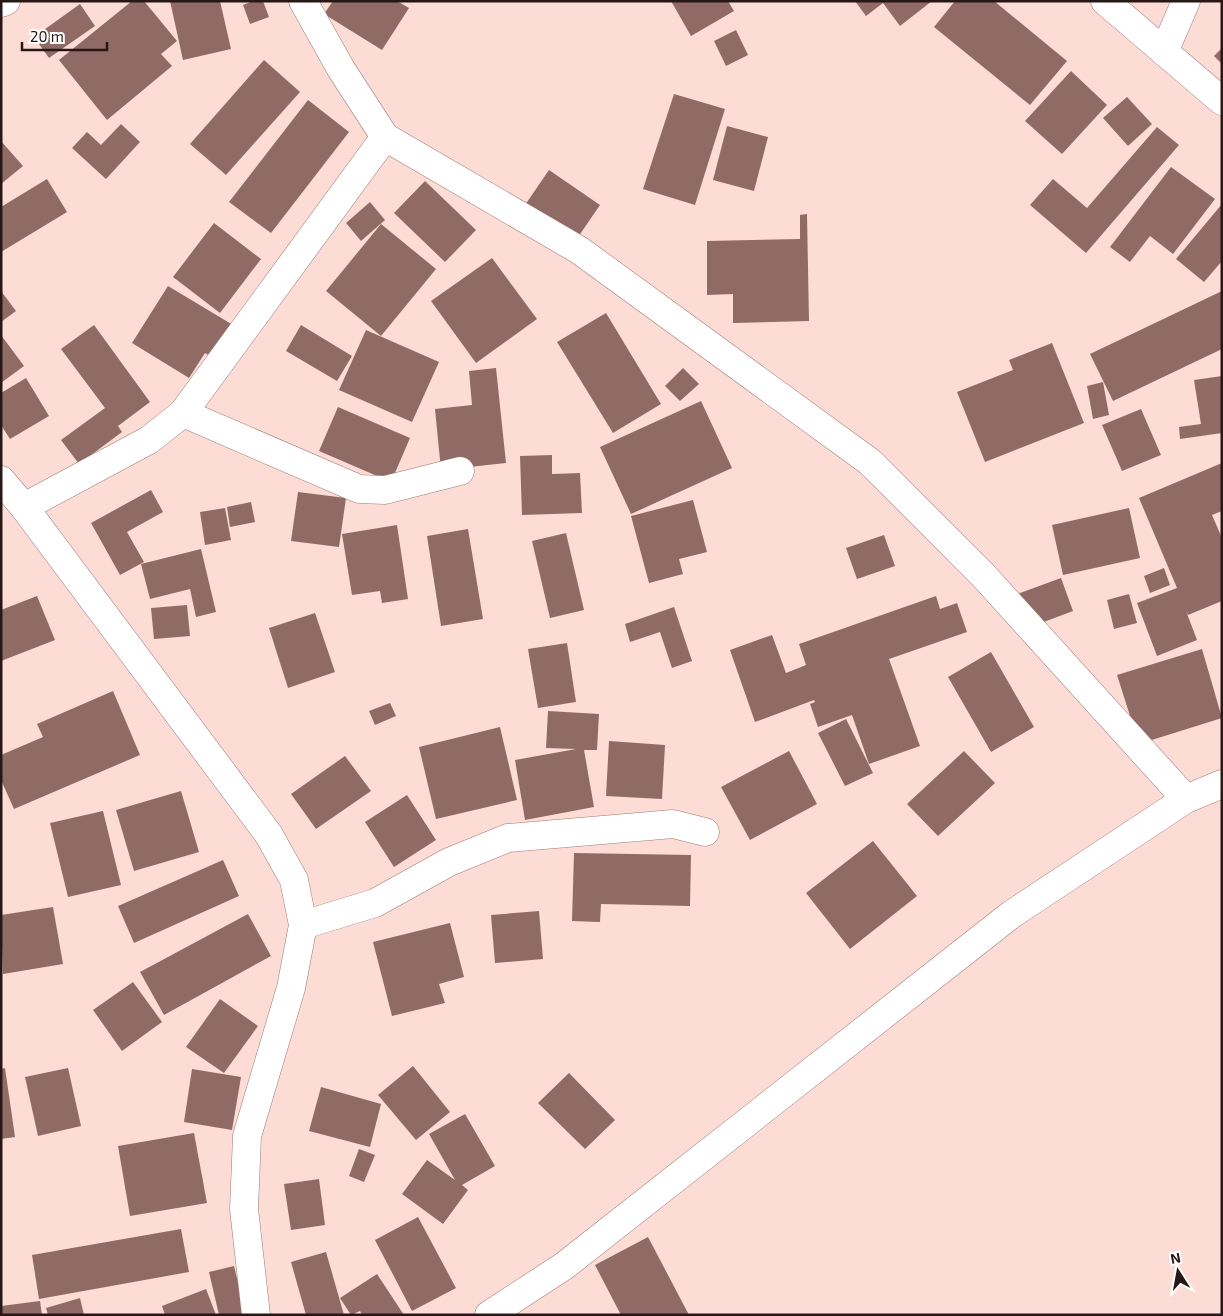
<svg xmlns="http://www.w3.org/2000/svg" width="1223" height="1316" viewBox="0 0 1223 1316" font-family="'Exo 2',sans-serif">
<rect width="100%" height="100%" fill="#fddcd6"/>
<!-- building -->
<g fill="#906b66">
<path d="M 132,1 L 144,1 L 177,41 L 161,54 L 172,66 L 107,120 L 59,60 Z"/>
<path d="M 170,1 L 220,1 L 231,49 L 183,60 Z"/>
<path d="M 253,1 L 263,1 L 269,17 L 250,24 L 243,5 Z"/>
<path d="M 333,1 L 397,1 L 409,8 L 382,50 L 324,14 Z"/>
<path d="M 671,1 L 728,1 L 734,11 L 691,36 Z"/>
<path d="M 855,1 L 932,1 L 900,26 L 883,3 L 866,16 Z"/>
<path d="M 955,1 L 994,1 L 1067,61 L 1030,105 L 934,27 Z"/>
<path d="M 80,4 L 95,26 L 49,58 L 34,37 Z"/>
<path d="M 736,30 L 748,55 L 726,66 L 714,41 Z"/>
<path d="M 1222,48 L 1222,64 L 1214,56 Z"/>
<path d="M 264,60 L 300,92 L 226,175 L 190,144 Z"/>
<path d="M 1071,71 L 1107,105 L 1062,154 L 1025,121 Z"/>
<path d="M 674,94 L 725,109 L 695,205 L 643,189 Z"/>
<path d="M 1127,97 L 1152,124 L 1128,146 L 1103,118 Z"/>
<path d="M 308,100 L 349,132 L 271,233 L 229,202 Z"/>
<path d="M 121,124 L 140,142 L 106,179 L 72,148 L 87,132 L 101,145 Z"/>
<path d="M 727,126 L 768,137 L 754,191 L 713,180 Z"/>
<path d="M 1157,127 L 1179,145 L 1086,253 L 1030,205 L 1053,179 L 1087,208 Z"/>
<path d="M 1,141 L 23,166 L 1,184 Z"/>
<path d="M 1171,167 L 1215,199 L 1173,254 L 1150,236 L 1130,262 L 1110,247 Z"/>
<path d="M 549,170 L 600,205 L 576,240 L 525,205 Z"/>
<path d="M 47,179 L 67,212 L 1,252 L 1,207 Z"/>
<path d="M 425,181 L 476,230 L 445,262 L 394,213 Z"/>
<path d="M 370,202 L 385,220 L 361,241 L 346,223 Z"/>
<path d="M 1222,204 L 1222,261 L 1204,282 L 1176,259 Z"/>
<path d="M 807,214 L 809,321 L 733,323 L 733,294 L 707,295 L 707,241 L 800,239 L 800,215 Z"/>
<path d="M 214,223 L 261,259 L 220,313 L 173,277 Z"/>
<path d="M 381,224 L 436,269 L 381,336 L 326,291 Z"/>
<path d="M 492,258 L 537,319 L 476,363 L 431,301 Z"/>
<path d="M 168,286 L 238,328 L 218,361 L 205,353 L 189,378 L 132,343 Z"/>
<path d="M 1,291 L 16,311 L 1,322 Z"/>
<path d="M 1222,291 L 1222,349 L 1113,401 L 1090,354 Z"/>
<path d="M 606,313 L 661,404 L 613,433 L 557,342 Z"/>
<path d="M 94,325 L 150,402 L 118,426 L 122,432 L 79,464 L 61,440 L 105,408 L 61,349 Z"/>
<path d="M 301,325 L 352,356 L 337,381 L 286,351 Z"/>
<path d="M 366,330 L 439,362 L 412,422 L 339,390 Z"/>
<path d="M 1,335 L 24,366 L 1,383 Z"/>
<path d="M 1052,343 L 1084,423 L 985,462 L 957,392 L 1013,370 L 1009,360 Z"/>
<path d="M 496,368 L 506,463 L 441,470 L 435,409 L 472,405 L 469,371 Z"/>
<path d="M 683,368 L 699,384 L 680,401 L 665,386 Z"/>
<path d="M 1222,376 L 1222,433 L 1180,439 L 1179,427 L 1201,424 L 1194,380 Z"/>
<path d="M 26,378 L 49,416 L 10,439 L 1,425 L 1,393 Z"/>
<path d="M 1103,382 L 1109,415 L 1093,419 L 1087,386 Z"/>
<path d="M 701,401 L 732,468 L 631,514 L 600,447 Z"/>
<path d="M 338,407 L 410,438 L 391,482 L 319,451 Z"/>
<path d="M 1141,409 L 1161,455 L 1122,471 L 1102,425 Z"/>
<path d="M 552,455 L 552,474 L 580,473 L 582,513 L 522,515 L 520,456 Z"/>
<path d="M 1222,463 L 1222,511 L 1212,515 L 1222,538 L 1222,601 L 1188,615 L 1186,611 L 1197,640 L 1157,656 L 1137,603 L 1177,588 L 1139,498 Z"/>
<path d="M 151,490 L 163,512 L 127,532 L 144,562 L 120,575 L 91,523 Z"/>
<path d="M 298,492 L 346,498 L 339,547 L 291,541 Z"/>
<path d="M 693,500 L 707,552 L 679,559 L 683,574 L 649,583 L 631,516 Z"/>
<path d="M 251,502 L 255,522 L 230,527 L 227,507 Z"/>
<path d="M 225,508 L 231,540 L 205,545 L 200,512 Z"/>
<path d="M 1129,508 L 1140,558 L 1063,575 L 1052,525 Z"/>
<path d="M 397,525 L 408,599 L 382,603 L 380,591 L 352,595 L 342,534 Z"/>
<path d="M 468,529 L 483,619 L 441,626 L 427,536 Z"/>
<path d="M 566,533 L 584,610 L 550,618 L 532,541 Z"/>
<path d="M 884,535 L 895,566 L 857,579 L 846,548 Z"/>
<path d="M 201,549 L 216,612 L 196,617 L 190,589 L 150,599 L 141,564 Z"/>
<path d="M 1164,568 L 1170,585 L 1150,593 L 1144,576 Z"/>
<path d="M 1061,578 L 1073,611 L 1025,629 L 1012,596 Z"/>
<path d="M 1129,594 L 1137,623 L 1114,629 L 1107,600 Z"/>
<path d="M 37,596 L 55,640 L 1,661 L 1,610 Z"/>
<path d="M 936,596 L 940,609 L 957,603 L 967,632 L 889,659 L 920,746 L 869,764 L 852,715 L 818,727 L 810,704 L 815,702 L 814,700 L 755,722 L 730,650 L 772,635 L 786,673 L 806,665 L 799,644 Z"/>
<path d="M 187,605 L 190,636 L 154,639 L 151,608 Z"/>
<path d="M 674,607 L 692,661 L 672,668 L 660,632 L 630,642 L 625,624 Z"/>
<path d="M 315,613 L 335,672 L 288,688 L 269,628 Z"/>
<path d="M 567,643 L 576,702 L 538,708 L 528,649 Z"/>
<path d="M 1202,649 L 1222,718 L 1139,744 L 1117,675 Z"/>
<path d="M 991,652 L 1034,727 L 991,752 L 948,677 Z"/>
<path d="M 113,691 L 140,755 L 14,809 L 1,780 L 1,755 L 43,737 L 37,724 Z"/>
<path d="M 390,703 L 396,716 L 375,725 L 369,711 Z"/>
<path d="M 548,711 L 599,714 L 597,750 L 584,750 L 594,807 L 525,820 L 515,760 L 576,749 L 546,748 Z"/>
<path d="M 846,719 L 873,773 L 845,786 L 818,733 Z"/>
<path d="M 500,727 L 517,800 L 436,819 L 419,747 Z"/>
<path d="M 609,741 L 665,745 L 662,799 L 606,796 Z"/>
<path d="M 789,751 L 817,804 L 750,840 L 721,787 Z"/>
<path d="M 964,751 L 995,783 L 938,836 L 907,804 Z"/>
<path d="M 345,756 L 371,791 L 316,829 L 291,794 Z"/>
<path d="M 181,791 L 199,852 L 134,871 L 116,810 Z"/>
<path d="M 407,795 L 436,840 L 394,867 L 365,822 Z"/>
<path d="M 103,811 L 121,885 L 68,897 L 50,823 Z"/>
<path d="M 873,841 L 917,896 L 850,949 L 806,893 Z"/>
<path d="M 574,853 L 691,855 L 690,906 L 601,904 L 600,922 L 572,921 Z"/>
<path d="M 223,860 L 239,896 L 134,943 L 118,906 Z"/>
<path d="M 53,907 L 63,964 L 3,974 L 1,915 Z"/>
<path d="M 539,911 L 543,959 L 495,963 L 491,915 Z"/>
<path d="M 248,914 L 271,956 L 164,1015 L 140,972 Z"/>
<path d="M 450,923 L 464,977 L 439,984 L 445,1003 L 392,1016 L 373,942 Z"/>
<path d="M 133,982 L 162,1022 L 122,1051 L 93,1010 Z"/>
<path d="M 220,999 L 258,1026 L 224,1073 L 186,1047 Z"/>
<path d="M 413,1066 L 450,1112 L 416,1140 L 378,1095 Z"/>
<path d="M 5,1068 L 15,1137 L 1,1139 L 1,1069 Z"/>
<path d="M 68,1068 L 81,1126 L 38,1136 L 25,1077 Z"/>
<path d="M 192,1069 L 241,1077 L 232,1130 L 184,1122 Z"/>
<path d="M 569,1073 L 615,1120 L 585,1149 L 538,1103 Z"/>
<path d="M 321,1087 L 381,1104 L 370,1147 L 309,1131 Z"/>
<path d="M 465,1114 L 495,1166 L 462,1185 L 468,1190 L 443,1224 L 402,1194 L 427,1160 L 455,1180 L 429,1134 Z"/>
<path d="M 194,1133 L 207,1203 L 130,1216 L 118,1146 Z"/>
<path d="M 359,1149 L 375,1155 L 364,1182 L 349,1176 Z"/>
<path d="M 319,1179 L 325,1225 L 291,1230 L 284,1184 Z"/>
<path d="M 418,1217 L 456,1288 L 412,1311 L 375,1240 Z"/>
<path d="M 181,1229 L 189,1272 L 39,1299 L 32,1255 Z"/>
<path d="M 648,1237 L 689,1315 L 621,1315 L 595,1265 Z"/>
<path d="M 326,1252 L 344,1315 L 306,1315 L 291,1262 Z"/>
<path d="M 234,1266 L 246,1315 L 219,1315 L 209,1272 Z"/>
<path d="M 377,1274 L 404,1315 L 362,1315 L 360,1311 L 351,1315 L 340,1298 Z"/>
<path d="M 206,1289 L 216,1315 L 165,1315 L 162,1306 Z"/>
<path d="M 80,1298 L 84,1315 L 48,1315 L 46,1308 Z"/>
<path d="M 40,1301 L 42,1315 L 1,1315 L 1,1306 Z"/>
</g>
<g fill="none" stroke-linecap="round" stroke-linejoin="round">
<defs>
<g id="street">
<path d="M 303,1 L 341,69 L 385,137 L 579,250 L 870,462 L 983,575 L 1186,799"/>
<path d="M 1,3 L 6,1"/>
<path d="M 1164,52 L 1186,1"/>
<path d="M 183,413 L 359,489 L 385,490 L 460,471"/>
<path d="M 1,480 L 24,507 L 269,835 L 294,880 L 303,925 L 291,988 L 247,1136 L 244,1209 L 256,1315"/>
<path d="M 24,507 L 149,440 L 183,413 L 385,137"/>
<path d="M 303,925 L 375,903 L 449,862 L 508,838 L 673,824 L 705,832"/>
<path d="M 489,1315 L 564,1266 L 1012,914 L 1186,799 L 1222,784"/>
</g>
<path id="secondary" d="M 1105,1 L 1222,101"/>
</defs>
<!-- street casing -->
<use href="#street" stroke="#9f7a74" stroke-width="29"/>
<!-- secondary casing -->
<use href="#secondary" stroke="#9f7a74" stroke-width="29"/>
<!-- street -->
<use href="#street" stroke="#fff" stroke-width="28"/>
<!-- secondary -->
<use href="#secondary" stroke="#fff" stroke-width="28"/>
</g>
<!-- border -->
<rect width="1223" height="1316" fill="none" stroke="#271816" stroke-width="5"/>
<!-- north arrow -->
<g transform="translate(1178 1271) rotate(349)" stroke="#ffffff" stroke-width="4" paint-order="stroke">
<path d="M0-4L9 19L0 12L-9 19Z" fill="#271816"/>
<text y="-8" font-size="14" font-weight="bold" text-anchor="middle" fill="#271816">N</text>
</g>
<!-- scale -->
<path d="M22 42v8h85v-8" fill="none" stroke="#271816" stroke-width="2.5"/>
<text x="30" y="42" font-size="15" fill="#271816" stroke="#ffffff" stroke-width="4" paint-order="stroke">20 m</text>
</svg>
